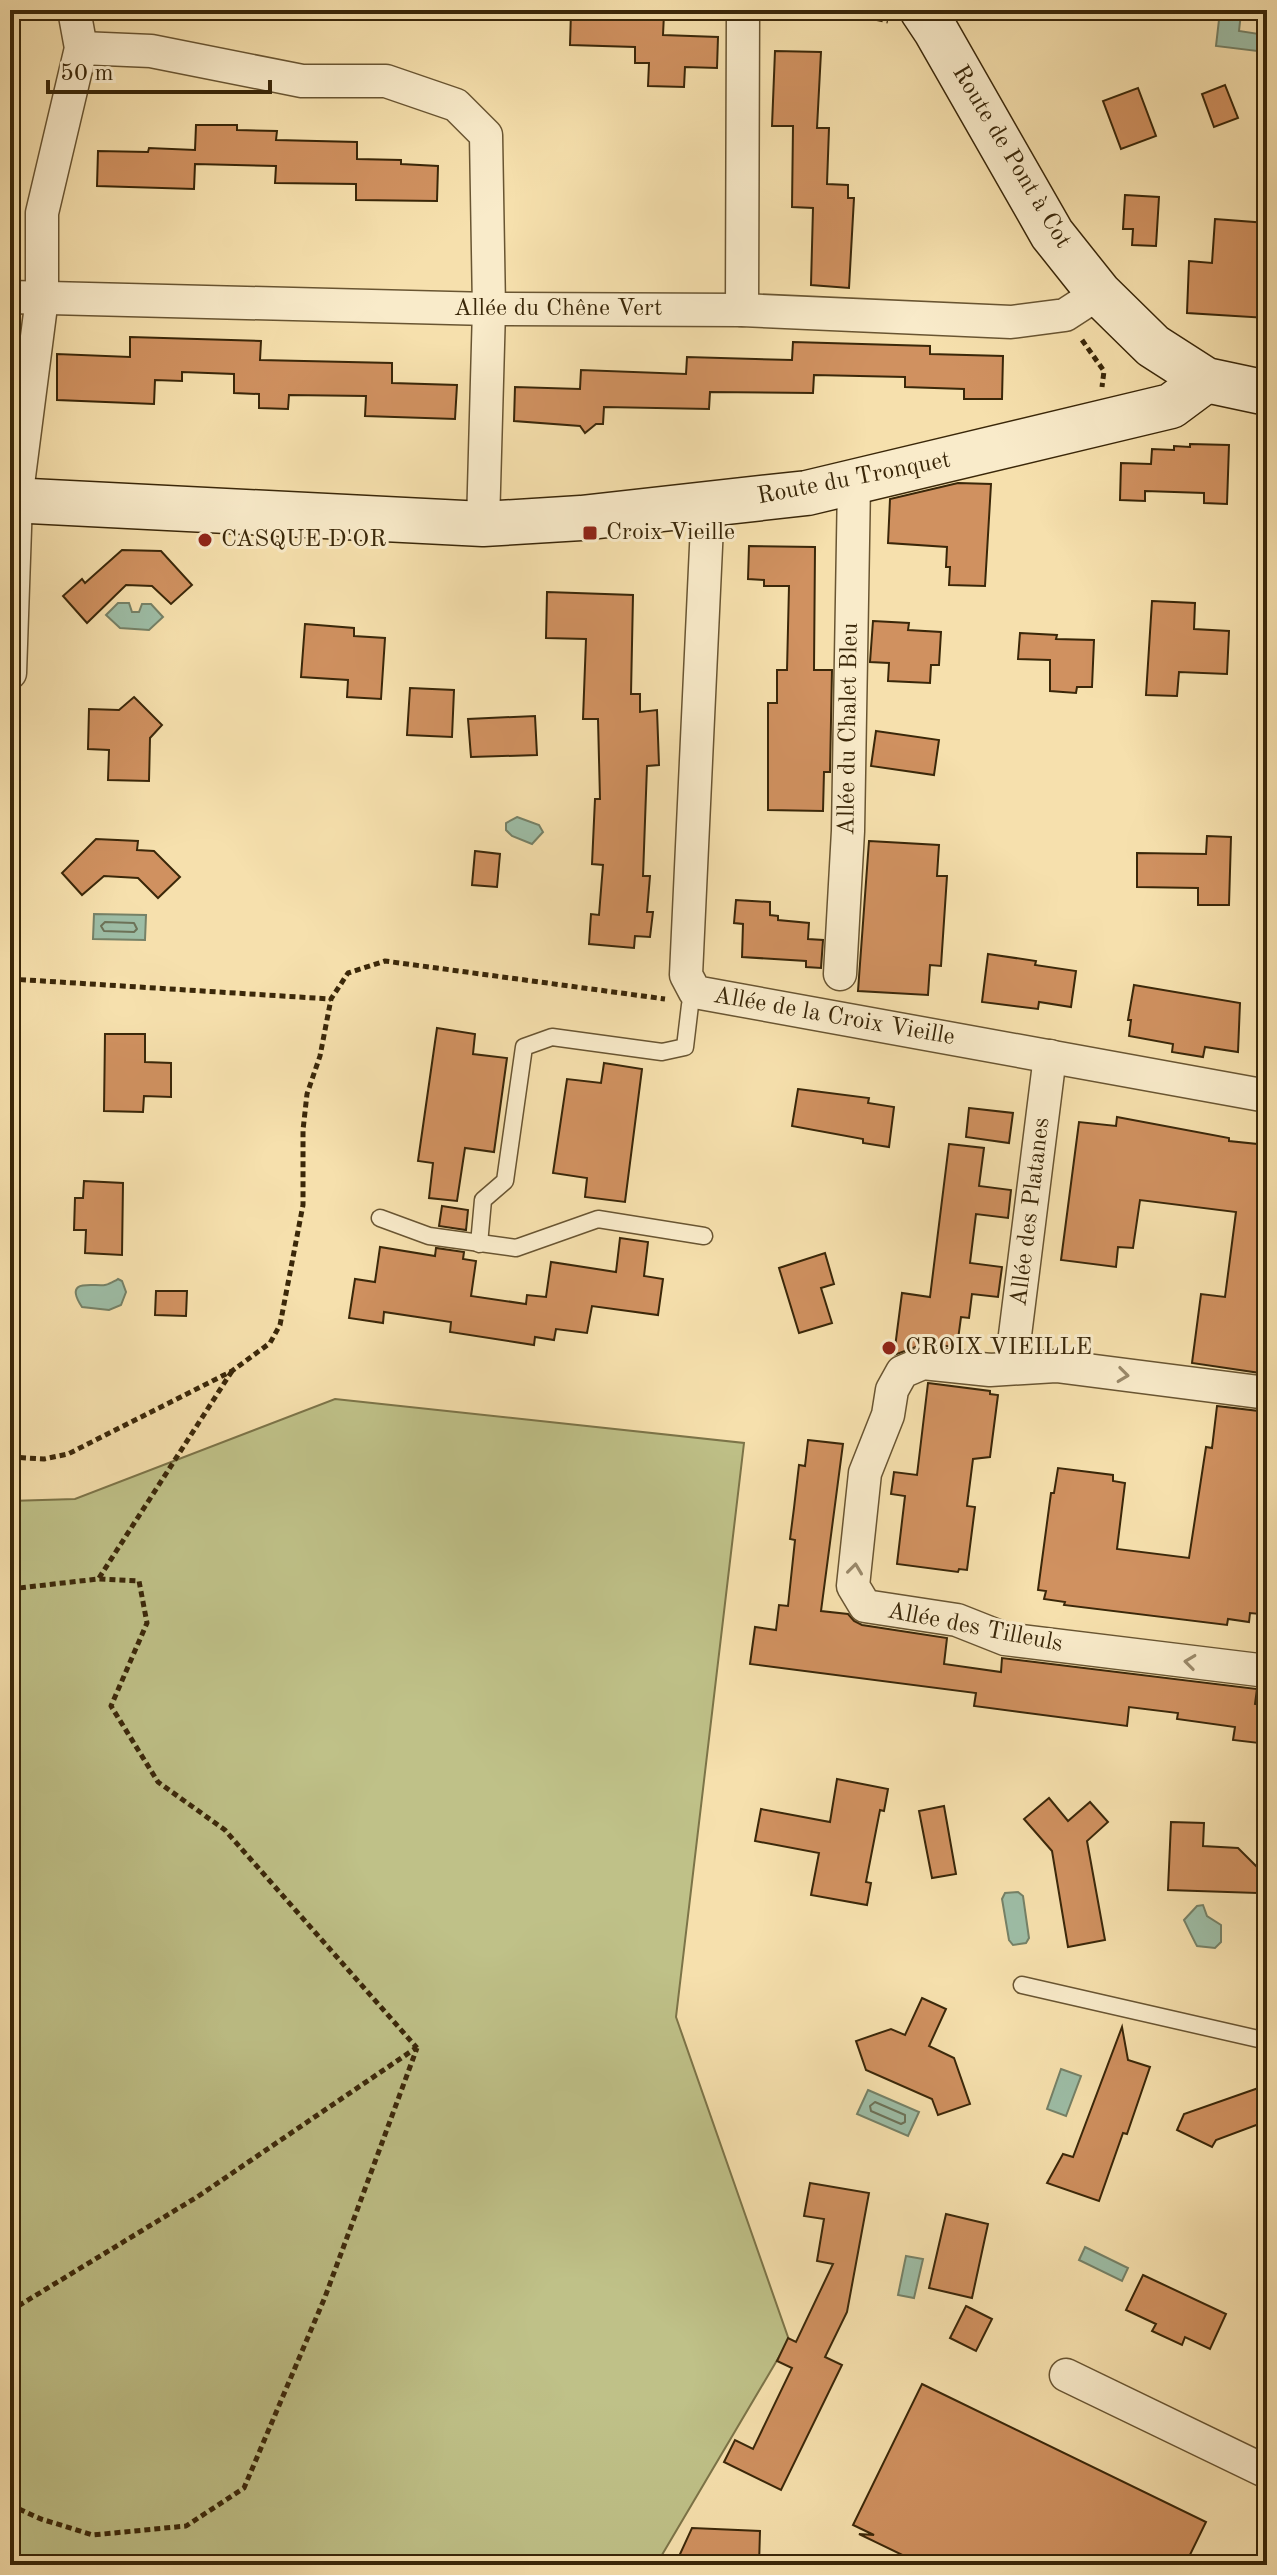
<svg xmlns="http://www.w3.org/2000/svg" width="1277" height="2575" viewBox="0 0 1277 2575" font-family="'Old Standard TT',serif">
<rect width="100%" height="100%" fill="#f6e0ad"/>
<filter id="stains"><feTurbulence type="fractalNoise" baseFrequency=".0025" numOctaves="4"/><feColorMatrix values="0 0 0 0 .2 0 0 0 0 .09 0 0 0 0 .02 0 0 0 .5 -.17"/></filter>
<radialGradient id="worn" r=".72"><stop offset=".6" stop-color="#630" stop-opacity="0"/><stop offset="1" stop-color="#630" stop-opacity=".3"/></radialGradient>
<!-- green -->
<path fill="#bfc188" stroke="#7c7448" stroke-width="2" d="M 335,1399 L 744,1443 L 676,2017 L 789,2340 L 656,2565 L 10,2565 L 10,1501 L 75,1499 Z"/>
<!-- water -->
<g fill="#9dbda6" stroke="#758167" stroke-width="2">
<path d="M 1220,11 L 1241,13 L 1239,31 L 1259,34 L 1257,51 L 1216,46 Z"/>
<path d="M 118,603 L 129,603 L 132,612 L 139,612 L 142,604 L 151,604 L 163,617 L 149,630 L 120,628 L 106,615 Z"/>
<path d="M 517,817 L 539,825 L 543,832 L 532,844 L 512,836 L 506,830 L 506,823 Z"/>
<path d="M 94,914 L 146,915 L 145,940 L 93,939 Z"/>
<path d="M 118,1279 L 122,1281 L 126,1292 L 121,1305 L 109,1310 L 82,1307 C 62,1277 95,1287 105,1285 C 107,1285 117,1280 118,1279 Z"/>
<path d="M 1018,1892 L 1023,1896 L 1029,1938 L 1026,1943 L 1013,1945 L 1009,1940 L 1002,1899 L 1005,1893 Z"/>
<path d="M 1203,1905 L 1207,1916 L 1221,1925 L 1221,1942 L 1215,1948 L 1197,1946 C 1195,1943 1185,1922 1184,1920 L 1197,1906 Z"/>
<path d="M 1061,2069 L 1081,2076 L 1066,2116 L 1047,2109 Z"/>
<path d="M 868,2090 L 919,2112 L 908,2136 L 857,2114 Z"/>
<path d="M 1085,2247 L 1128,2268 L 1122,2281 L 1079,2260 Z"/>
<path d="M 906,2256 L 923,2259 L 914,2298 L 898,2295 Z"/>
</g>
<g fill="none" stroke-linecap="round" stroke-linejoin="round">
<!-- shore -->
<g stroke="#6c7258" stroke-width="2">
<path d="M 105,922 L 134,923 L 137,929 L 134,932 L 104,931 L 101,926 Z"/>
<path d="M 875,2102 L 905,2115 L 905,2122 L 901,2124 L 871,2111 L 870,2106 Z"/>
</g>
</g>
<!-- building -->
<g fill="#d09160" stroke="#3a2709" stroke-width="2">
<path d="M 571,12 L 664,14 L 663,35 L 718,37 L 717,68 L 685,67 L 684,87 L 648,86 L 649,63 L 635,63 L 635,47 L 570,45 Z"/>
<path d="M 775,51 L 821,52 L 817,128 L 829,128 L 827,184 L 848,185 L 848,198 L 854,198 L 849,288 L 811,285 L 813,208 L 792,207 L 793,126 L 772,126 Z"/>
<path d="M 1225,85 L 1238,118 L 1214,127 L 1202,94 Z"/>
<path d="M 1138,88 L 1156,136 L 1121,149 L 1103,101 Z"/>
<path d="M 196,125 L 237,125 L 237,130 L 277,131 L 276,140 L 357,142 L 357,159 L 401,160 L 401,164 L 438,166 L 437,201 L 356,200 L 356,184 L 275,183 L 276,166 L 195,164 L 194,189 L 97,186 L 98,151 L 148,152 L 149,148 L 195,150 Z"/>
<path d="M 1125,195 L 1159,197 L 1156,246 L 1132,245 L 1133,229 L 1123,229 Z"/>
<path d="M 1215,219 L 1267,223 L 1267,318 L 1187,313 L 1189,261 L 1212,263 Z"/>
<path d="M 130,337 L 261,341 L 260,360 L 392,363 L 392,383 L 457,385 L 455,419 L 365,416 L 366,396 L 289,395 L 288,409 L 259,408 L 259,394 L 234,393 L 234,374 L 182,372 L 182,381 L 155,380 L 154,404 L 57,400 L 57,354 L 130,357 Z"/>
<path d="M 793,342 L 930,346 L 930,354 L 1003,356 L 1002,399 L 964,399 L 964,389 L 905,387 L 905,377 L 814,375 L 813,393 L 710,392 L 709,409 L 604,407 L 603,424 L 596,424 L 585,433 L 580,426 L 514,421 L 515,387 L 580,389 L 581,370 L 686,374 L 687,357 L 792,360 Z"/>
<path d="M 1190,444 L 1229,445 L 1227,504 L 1204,503 L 1204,493 L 1145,491 L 1145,501 L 1120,500 L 1121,463 L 1151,464 L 1152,449 L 1174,450 L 1174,446 L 1190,447 Z"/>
<path d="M 958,483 L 991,484 L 985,586 L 949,585 L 950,567 L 946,567 L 947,547 L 888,543 L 890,499 Z"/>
<path d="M 749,546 L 815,547 L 814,670 L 832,670 L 830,772 L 824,772 L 823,811 L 768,810 L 768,703 L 777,703 L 777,670 L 787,670 L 789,586 L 764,586 L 764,580 L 748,579 Z"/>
<path d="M 122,550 L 161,551 L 192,585 L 171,604 L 152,586 L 126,585 L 87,623 L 63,596 L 82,579 L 85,583 Z"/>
<path d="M 547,592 L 633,595 L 631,694 L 640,694 L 640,712 L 657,710 L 659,765 L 647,766 L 643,876 L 650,876 L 647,912 L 653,912 L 650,937 L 635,936 L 634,948 L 589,944 L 591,914 L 599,915 L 603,865 L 592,864 L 595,799 L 600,799 L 598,719 L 583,719 L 586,639 L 546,638 Z"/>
<path d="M 1152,601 L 1195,603 L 1194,629 L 1229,631 L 1227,674 L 1179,672 L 1177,696 L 1146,695 Z"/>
<path d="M 873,621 L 909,623 L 908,630 L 941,632 L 939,665 L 931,665 L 930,683 L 888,681 L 889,663 L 870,662 Z"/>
<path d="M 305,624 L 354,628 L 354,636 L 385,638 L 381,699 L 347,697 L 348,680 L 301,677 Z"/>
<path d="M 1020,633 L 1057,635 L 1056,639 L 1094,640 L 1092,687 L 1077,687 L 1076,693 L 1050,691 L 1050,660 L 1018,659 Z"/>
<path d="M 410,688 L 454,690 L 452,737 L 407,735 Z"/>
<path d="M 134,697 L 162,725 L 150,738 L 149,781 L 108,780 L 109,750 L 88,749 L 89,709 L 119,710 Z"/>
<path d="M 535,716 L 537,755 L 471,757 L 468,719 Z"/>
<path d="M 876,731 L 939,740 L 934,775 L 871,766 Z"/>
<path d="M 1207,836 L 1231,837 L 1229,905 L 1198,905 L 1198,888 L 1137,887 L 1137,853 L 1206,854 Z"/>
<path d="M 96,839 L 138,841 L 137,850 L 154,851 L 180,877 L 158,898 L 138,878 L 104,876 L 82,895 L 62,873 Z"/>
<path d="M 869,841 L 939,845 L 937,876 L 947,876 L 941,966 L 930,965 L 928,995 L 858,991 Z"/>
<path d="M 475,851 L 500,854 L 497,887 L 472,885 Z"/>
<path d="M 736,900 L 770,902 L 770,915 L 778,916 L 778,920 L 809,923 L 808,939 L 823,940 L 821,968 L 806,967 L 806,961 L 742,957 L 743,924 L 734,923 Z"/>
<path d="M 988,954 L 1036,961 L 1035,965 L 1076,971 L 1071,1007 L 1039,1002 L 1038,1009 L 982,1002 Z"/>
<path d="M 1134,985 L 1240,1003 L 1238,1052 L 1205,1047 L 1203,1057 L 1172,1052 L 1173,1044 L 1129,1036 L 1131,1020 L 1128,1020 Z"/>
<path d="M 437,1028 L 475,1034 L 473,1054 L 507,1058 L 494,1152 L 465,1148 L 457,1201 L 429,1198 L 433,1163 L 418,1161 Z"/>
<path d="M 105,1034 L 145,1034 L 145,1062 L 171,1063 L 171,1097 L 144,1096 L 143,1112 L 104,1111 Z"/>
<path d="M 604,1063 L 642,1069 L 625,1202 L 585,1197 L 587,1178 L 553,1173 L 567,1079 L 601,1083 Z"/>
<path d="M 798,1089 L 869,1098 L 868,1103 L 894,1107 L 889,1147 L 863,1143 L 863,1139 L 792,1126 Z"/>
<path d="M 969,1108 L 1013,1113 L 1009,1143 L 966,1137 Z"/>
<path d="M 1117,1117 L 1229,1138 L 1229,1141 L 1267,1145 L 1267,1374 L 1192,1363 L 1201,1294 L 1225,1297 L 1236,1212 L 1140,1200 L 1133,1248 L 1118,1247 L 1116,1267 L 1061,1260 L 1079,1122 L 1116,1126 Z"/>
<path d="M 949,1144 L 984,1148 L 979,1186 L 1011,1190 L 1008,1218 L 976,1214 L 970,1263 L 1002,1267 L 998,1297 L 972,1294 L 969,1318 L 961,1317 L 957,1347 L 924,1344 L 894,1355 L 902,1293 L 930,1297 Z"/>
<path d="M 84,1181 L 123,1183 L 122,1255 L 85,1253 L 86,1230 L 74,1230 L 75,1198 L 83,1198 Z"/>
<path d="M 442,1206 L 468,1210 L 466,1230 L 439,1226 Z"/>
<path d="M 620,1238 L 648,1242 L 644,1276 L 663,1279 L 658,1315 L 592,1306 L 587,1333 L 556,1329 L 554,1340 L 535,1337 L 534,1345 L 450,1332 L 451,1322 L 384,1312 L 383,1323 L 349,1318 L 355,1279 L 375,1282 L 380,1247 L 435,1256 L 436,1248 L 464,1252 L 463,1259 L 476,1261 L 471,1296 L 526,1304 L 527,1295 L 546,1297 L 551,1262 L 616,1272 Z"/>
<path d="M 825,1253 L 834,1284 L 821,1288 L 832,1323 L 799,1333 L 779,1268 Z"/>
<path d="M 156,1291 L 187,1291 L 186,1316 L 155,1315 Z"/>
<path d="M 928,1383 L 990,1391 L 990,1394 L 998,1395 L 990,1457 L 973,1459 L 967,1506 L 975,1507 L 967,1570 L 959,1569 L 958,1572 L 897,1564 L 905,1496 L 891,1494 L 894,1472 L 917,1475 Z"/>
<path d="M 1217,1406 L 1267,1412 L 1267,1559 L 1260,1614 L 1250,1613 L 1249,1622 L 1228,1619 L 1227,1625 L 1064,1605 L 1065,1602 L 1044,1599 L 1046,1591 L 1038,1590 L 1051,1493 L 1054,1493 L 1058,1468 L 1113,1475 L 1113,1481 L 1125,1483 L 1117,1549 L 1189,1558 L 1206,1447 L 1212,1448 Z"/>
<path d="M 808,1440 L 843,1444 L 821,1611 L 848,1614 L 854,1621 L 862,1625 L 947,1638 L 944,1664 L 1001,1672 L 1002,1658 L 1257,1689 L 1255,1704 L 1267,1706 L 1267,1744 L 1233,1740 L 1235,1727 L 1177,1719 L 1178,1713 L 1129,1707 L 1127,1726 L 974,1706 L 976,1693 L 750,1664 L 755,1627 L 776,1630 L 779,1605 L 788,1606 L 795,1540 L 790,1539 L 794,1508 L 799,1465 L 805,1466 Z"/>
<path d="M 837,1779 L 888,1789 L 884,1811 L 880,1810 L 866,1882 L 871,1883 L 867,1905 L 811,1895 L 819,1853 L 755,1841 L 761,1809 L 830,1822 Z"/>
<path d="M 1049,1798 L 1068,1821 L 1090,1802 L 1108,1822 L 1087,1841 L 1105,1940 L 1068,1947 L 1052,1851 L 1024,1819 Z"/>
<path d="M 944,1806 L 956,1874 L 932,1878 L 919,1811 Z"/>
<path d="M 1171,1822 L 1204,1823 L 1203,1846 L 1238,1848 L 1258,1868 L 1257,1893 L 1168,1890 Z"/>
<path d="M 922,1998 L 946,2009 L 929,2046 L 954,2058 L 970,2104 L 938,2115 L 932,2099 L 866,2070 L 856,2041 L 891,2029 L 905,2035 Z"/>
<path d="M 1122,2027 L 1128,2060 L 1150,2067 L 1127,2134 L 1123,2133 L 1099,2201 L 1047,2183 L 1063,2154 L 1073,2157 Z"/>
<path d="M 1267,2085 L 1267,2121 L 1216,2140 L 1212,2147 L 1177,2130 L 1184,2114 Z"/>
<path d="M 810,2183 L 869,2193 L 847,2312 L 825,2357 L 842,2365 L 781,2490 L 724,2462 L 735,2440 L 753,2449 L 792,2368 L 777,2361 L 788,2338 L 796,2342 L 833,2264 L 817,2261 L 824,2219 L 804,2216 Z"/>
<path d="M 946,2214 L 988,2224 L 972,2298 L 929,2288 Z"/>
<path d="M 1143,2275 L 1226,2314 L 1210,2349 L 1185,2337 L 1182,2345 L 1152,2331 L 1156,2324 L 1126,2310 Z"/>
<path d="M 966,2306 L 992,2319 L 976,2351 L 950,2338 Z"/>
<path d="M 922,2384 L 1206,2522 L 1185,2565 L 923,2565 L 859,2534 L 874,2535 L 853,2525 Z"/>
<path d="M 692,2528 L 760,2531 L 759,2565 L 675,2565 Z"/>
</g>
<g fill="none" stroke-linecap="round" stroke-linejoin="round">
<defs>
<g id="lane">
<path d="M 380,1218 L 429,1236 L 516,1248 L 598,1219 L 704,1236"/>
<path d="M 479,1244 L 483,1200 L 505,1181 L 524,1047 L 552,1037 L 662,1052 L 685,1047 L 690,1005 L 695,992"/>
<path d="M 1022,1985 L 1267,2041"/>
</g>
<g id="street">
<path d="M 81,48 L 151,51 L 302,81 L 386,81 L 456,105 L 486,135 L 489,309 L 483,524"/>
<path d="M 10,297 L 489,309 L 742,310 L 1011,322 L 1065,315 L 1099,293"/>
<path d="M 742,310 L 743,10"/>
<path d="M 708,504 L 686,975 L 695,992 L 1267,1096"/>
<path d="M 10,673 L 16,500 L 42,298 L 42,213 L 81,48 L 74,10"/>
<path d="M 840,974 L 848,831 L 854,483"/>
<path d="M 1011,1367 L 1050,1056"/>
<path d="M 1267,1393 L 1056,1366 L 990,1370 L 923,1363 L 902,1372 L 892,1390 L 888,1415 L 865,1473 L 853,1586 L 865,1606 L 957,1620 L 1005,1639 L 1267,1671"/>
<path d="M 1066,2375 L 1267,2472"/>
</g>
<g id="secondary">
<path d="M 922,10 L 936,31 L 1052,234 L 1099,293 L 1153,346 L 1206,380 L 1267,393"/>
<path d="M 10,500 L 483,524 L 581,518 L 807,493 L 1171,406 L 1206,380"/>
</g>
</defs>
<!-- lane casing -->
<use href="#lane" stroke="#695532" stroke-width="19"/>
<!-- street casing -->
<use href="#street" stroke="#695532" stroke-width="35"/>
<!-- secondary casing -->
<use href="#secondary" stroke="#3a2709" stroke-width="47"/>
<!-- path -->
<g stroke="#3a2709" stroke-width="5" stroke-dasharray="6 4" stroke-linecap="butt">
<path d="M 838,10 L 888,21"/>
<path d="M 1082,340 L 1104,371 L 1102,387"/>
<path d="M 10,979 L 331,999"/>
<path d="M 10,1457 L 44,1459 L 68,1454 L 232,1371 L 270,1343 L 280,1325 L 303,1205 L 303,1130 L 307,1094 L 320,1056 L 331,999 L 348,973 L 385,961 L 665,999"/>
<path d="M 99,1578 L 232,1371"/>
<path d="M 10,1589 L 98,1579 L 139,1581 L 147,1623 L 111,1706 L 158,1782 L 225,1830 L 417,2048"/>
<path d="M 10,2311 L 197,2197 L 416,2048"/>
<path d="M 10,2505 L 41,2519 L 93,2535 L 186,2526 L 244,2488 L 325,2297 L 417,2048"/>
</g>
<!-- lane -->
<use href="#lane" stroke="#f9ebca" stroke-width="16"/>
<!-- street -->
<use href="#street" stroke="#f9ebca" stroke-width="32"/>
<!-- secondary -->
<use href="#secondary" stroke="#f9ebca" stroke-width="44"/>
</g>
<!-- one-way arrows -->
<defs><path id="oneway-chevron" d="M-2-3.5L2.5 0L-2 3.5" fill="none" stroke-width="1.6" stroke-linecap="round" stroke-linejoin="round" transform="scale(2)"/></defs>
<g stroke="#9a896a">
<use href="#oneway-chevron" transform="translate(1123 1375) rotate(7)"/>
<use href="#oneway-chevron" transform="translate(855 1569) rotate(-83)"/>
<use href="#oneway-chevron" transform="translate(1190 1662) rotate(-173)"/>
</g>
<!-- markers -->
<g fill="#8f2418" stroke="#f9ebca" stroke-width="3">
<rect x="582" y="525" width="16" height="16" rx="4"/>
<circle cx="205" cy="540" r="8"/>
<circle cx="889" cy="1348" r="8"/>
</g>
<g text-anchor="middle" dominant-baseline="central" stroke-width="6" stroke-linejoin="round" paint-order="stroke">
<!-- street labels -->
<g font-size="24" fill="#3a2709" stroke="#f9ebca">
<text transform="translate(1011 157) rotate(59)">Route de Pont à Cot</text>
<text x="558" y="309">Allée du Chêne Vert</text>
<text transform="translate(854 479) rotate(-11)">Route du Tronquet</text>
<text transform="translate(849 729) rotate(-89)">Allée du Chalet Bleu</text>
<text transform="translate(834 1017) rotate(10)">Allée de la Croix Vieille</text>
<text transform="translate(1031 1212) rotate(-83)">Allée des Platanes</text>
<text transform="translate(975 1628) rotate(11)">Allée des Tilleuls</text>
</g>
<!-- poi labels -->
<g font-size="24" fill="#3a2709" stroke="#f9ebca" text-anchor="start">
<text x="606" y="533">Croix Vieille</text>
<text x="221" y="540">CASQUE D'OR</text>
<text x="905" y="1348">CROIX VIEILLE</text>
</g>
</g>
<!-- margin -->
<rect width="1277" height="2575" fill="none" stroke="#f6e0ad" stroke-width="40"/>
<rect x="12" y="12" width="1253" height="2551" fill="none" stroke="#3a2709" stroke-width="4"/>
<rect x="20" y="20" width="1237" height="2535" fill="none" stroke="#3a2709" stroke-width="2"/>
<!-- scale -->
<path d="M48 80v12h222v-12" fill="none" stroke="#3a2709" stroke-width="4"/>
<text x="60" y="80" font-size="24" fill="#3a2709" stroke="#f9ebca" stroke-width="6" paint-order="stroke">50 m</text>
<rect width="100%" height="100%" filter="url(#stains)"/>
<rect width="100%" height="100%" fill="url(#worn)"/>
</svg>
